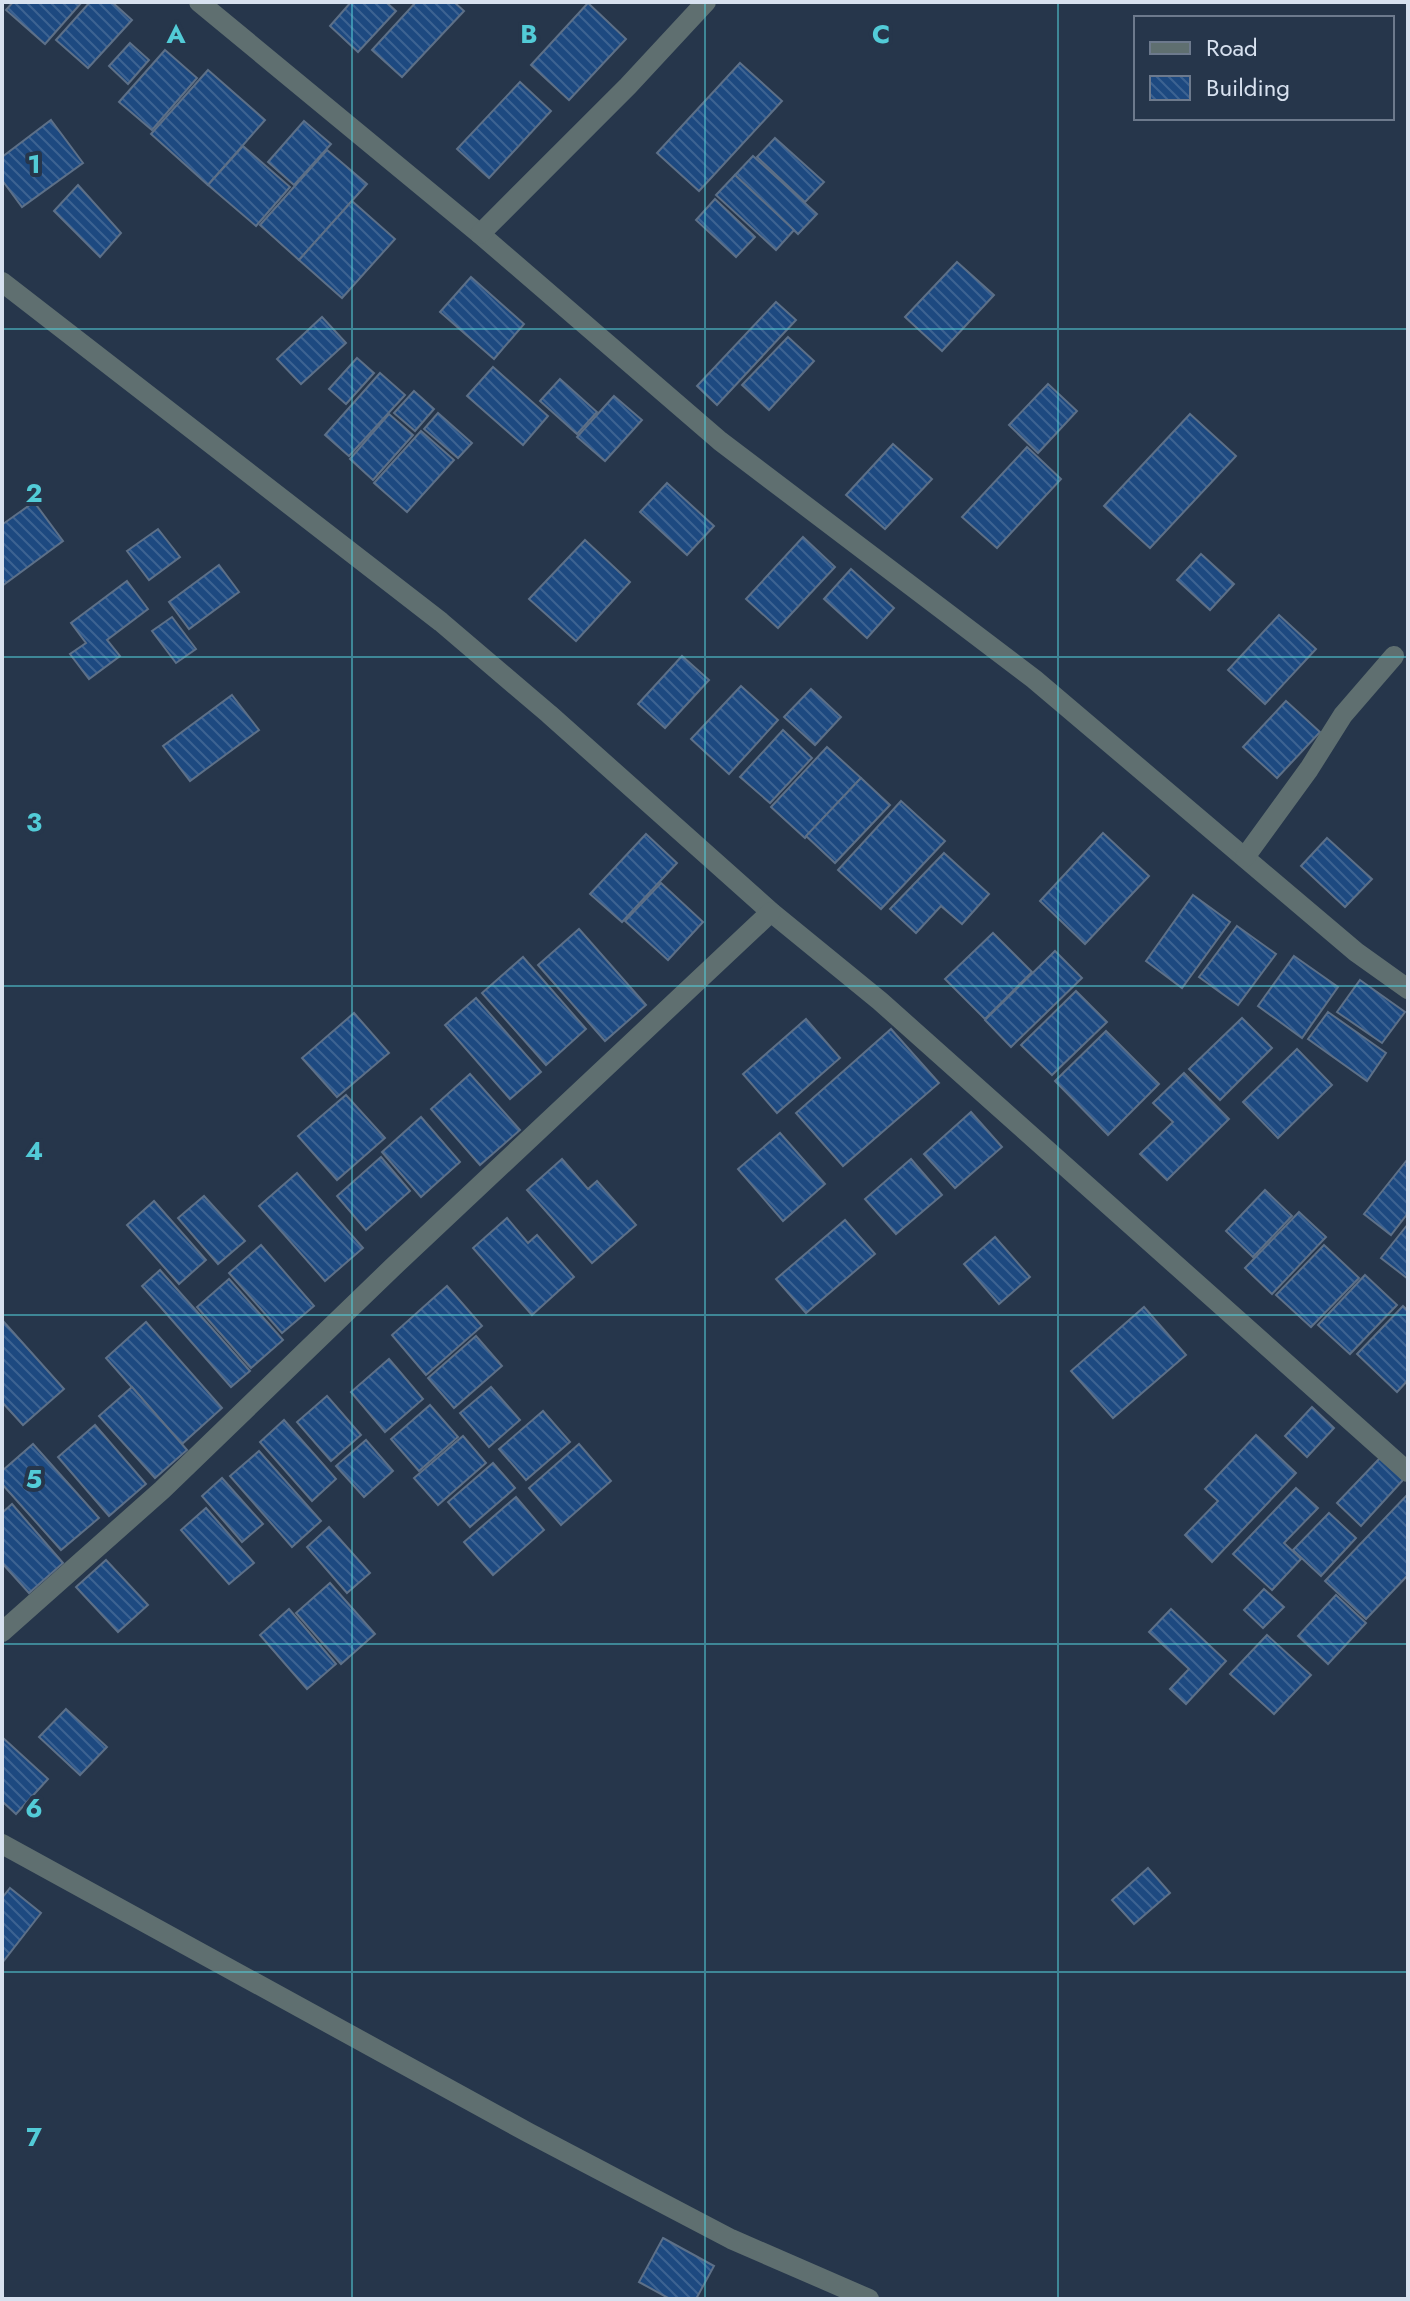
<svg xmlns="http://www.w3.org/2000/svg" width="1410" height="2301" viewBox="0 0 1410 2301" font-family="Jost,sans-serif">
<defs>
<pattern id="building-back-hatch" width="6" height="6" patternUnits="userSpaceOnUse" patternTransform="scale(2)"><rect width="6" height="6" fill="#1d4980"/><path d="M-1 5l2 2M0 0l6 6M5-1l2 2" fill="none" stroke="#3d6392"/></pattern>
</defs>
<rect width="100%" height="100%" fill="#26364b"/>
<!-- building -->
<g fill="url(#building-back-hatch)" stroke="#5d7088" stroke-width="2">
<path d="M 13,2 L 82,2 L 45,44 L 6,10 Z"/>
<path d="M 90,2 L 112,2 L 132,20 L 88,68 L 56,40 Z"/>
<path d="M 351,2 L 386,2 L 396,11 L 358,52 L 330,26 Z"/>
<path d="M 416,2 L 454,2 L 464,11 L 402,77 L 372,50 Z"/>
<path d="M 588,3 L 626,39 L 569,100 L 531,65 Z"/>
<path d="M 130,43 L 149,60 L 128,84 L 109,66 Z"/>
<path d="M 165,50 L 197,78 L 152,130 L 119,102 Z"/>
<path d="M 740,63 L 782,101 L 699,191 L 657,153 Z"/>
<path d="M 208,70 L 265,120 L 208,185 L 151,134 Z"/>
<path d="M 520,82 L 551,111 L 489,178 L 457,149 Z"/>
<path d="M 51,120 L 83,163 L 22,207 L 2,180 L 2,157 Z"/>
<path d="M 304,121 L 331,144 L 294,185 L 268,162 Z"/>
<path d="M 775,138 L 824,182 L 805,202 L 757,157 Z"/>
<path d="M 243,146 L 290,187 L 256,226 L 208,185 Z"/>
<path d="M 327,150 L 367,184 L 299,260 L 260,225 Z"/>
<path d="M 753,156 L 817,214 L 798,234 L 735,175 Z"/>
<path d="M 735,175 L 794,230 L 776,250 L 716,195 Z"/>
<path d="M 78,185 L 121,233 L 100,257 L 54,211 Z"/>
<path d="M 715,199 L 755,237 L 736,257 L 696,220 Z"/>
<path d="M 352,201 L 395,239 L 342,298 L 299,260 Z"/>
<path d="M 957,262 L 994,295 L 942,351 L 905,317 Z"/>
<path d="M 471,277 L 524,324 L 494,359 L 440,312 Z"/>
<path d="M 776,302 L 796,320 L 717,405 L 697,386 Z"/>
<path d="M 322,317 L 346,343 L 301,384 L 277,359 Z"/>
<path d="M 788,337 L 814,361 L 769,410 L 742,385 Z"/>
<path d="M 357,358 L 374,373 L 346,404 L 329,389 Z"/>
<path d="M 493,367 L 548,416 L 523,445 L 467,396 Z"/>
<path d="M 380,373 L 405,395 L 349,456 L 325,435 Z"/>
<path d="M 560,379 L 597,412 L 577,434 L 540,401 Z"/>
<path d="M 1048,384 L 1077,411 L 1038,453 L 1009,425 Z"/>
<path d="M 414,391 L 434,409 L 415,431 L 394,413 Z"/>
<path d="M 614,396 L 642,420 L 605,461 L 577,437 Z"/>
<path d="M 438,413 L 472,443 L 458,458 L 424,429 Z"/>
<path d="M 389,414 L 413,435 L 373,480 L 350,459 Z"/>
<path d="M 1190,414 L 1236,456 L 1150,548 L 1104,506 Z"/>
<path d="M 421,431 L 454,460 L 407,512 L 374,483 Z"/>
<path d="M 893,444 L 932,479 L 885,529 L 846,495 Z"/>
<path d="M 1027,447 L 1061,479 L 997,548 L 962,517 Z"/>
<path d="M 667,483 L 714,526 L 687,555 L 640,512 Z"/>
<path d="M 34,502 L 63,541 L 2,586 L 2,523 L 3,524 Z"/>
<path d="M 158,529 L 180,557 L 149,580 L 127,551 Z"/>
<path d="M 803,537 L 835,567 L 778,628 L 746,599 Z"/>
<path d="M 585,540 L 630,582 L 576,641 L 529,599 Z"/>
<path d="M 1201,554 L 1234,584 L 1210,610 L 1177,580 Z"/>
<path d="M 219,565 L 239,592 L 189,629 L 169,602 Z"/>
<path d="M 851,569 L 894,608 L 867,638 L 824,599 Z"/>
<path d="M 127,581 L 148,609 L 107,640 L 120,656 L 89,679 L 70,654 L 86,643 L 71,623 Z"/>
<path d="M 1279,615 L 1316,649 L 1265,704 L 1228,670 Z"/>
<path d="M 172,617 L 196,649 L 176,663 L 152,631 Z"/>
<path d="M 682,656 L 709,680 L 665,728 L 638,704 Z"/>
<path d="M 741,686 L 778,720 L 729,774 L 691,739 Z"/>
<path d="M 811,689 L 841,717 L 815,745 L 784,717 Z"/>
<path d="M 232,695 L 259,730 L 190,781 L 163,746 Z"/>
<path d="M 1286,701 L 1320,732 L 1277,778 L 1243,747 Z"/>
<path d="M 783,730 L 812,758 L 770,803 L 740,777 Z"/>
<path d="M 827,747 L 861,778 L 805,838 L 771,807 Z"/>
<path d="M 861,778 L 890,805 L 835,863 L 806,836 Z"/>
<path d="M 901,801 L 945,841 L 881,909 L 838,870 Z"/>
<path d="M 1103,833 L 1149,876 L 1085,944 L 1040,901 Z"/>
<path d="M 646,834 L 677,863 L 622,922 L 590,894 Z"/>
<path d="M 1327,838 L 1372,879 L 1345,907 L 1301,866 Z"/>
<path d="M 944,853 L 989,894 L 962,924 L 941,906 L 916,933 L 890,909 Z"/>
<path d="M 661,883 L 703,922 L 668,960 L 625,921 Z"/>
<path d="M 1193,895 L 1230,922 L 1182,988 L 1146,961 Z"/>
<path d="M 1237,926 L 1276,954 L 1238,1005 L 1199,977 Z"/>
<path d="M 579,929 L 646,1005 L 605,1041 L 538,965 Z"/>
<path d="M 993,933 L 1032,972 L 985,1019 L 945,979 Z"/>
<path d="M 1055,951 L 1082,978 L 1011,1047 L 985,1020 Z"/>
<path d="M 1294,956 L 1338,987 L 1302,1038 L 1258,1006 Z"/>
<path d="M 523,957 L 586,1029 L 546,1065 L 482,993 Z"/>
<path d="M 1360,980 L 1405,1012 L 1382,1043 L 1337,1012 Z"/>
<path d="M 1076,991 L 1107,1022 L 1052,1075 L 1021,1045 Z"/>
<path d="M 476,998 L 541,1072 L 510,1099 L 445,1025 Z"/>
<path d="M 1328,1012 L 1386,1053 L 1367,1081 L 1308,1039 Z"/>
<path d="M 354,1013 L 389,1053 L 337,1097 L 302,1058 Z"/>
<path d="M 1242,1018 L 1272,1048 L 1220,1100 L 1189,1069 Z"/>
<path d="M 806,1019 L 840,1058 L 777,1113 L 743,1074 Z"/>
<path d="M 891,1029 L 939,1083 L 843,1166 L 796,1113 Z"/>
<path d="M 1106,1031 L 1159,1084 L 1108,1135 L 1055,1081 Z"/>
<path d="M 1297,1049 L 1332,1085 L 1278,1138 L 1243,1102 Z"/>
<path d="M 1184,1073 L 1229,1119 L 1167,1180 L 1140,1154 L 1173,1122 L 1153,1103 Z"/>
<path d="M 470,1074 L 520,1130 L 480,1165 L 431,1109 Z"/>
<path d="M 346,1095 L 385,1138 L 337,1180 L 298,1136 Z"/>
<path d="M 971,1112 L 1002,1147 L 955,1188 L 924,1154 Z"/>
<path d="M 421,1117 L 460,1162 L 421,1197 L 382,1152 Z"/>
<path d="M 780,1133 L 825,1184 L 783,1221 L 738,1169 Z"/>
<path d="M 381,1157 L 410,1191 L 366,1230 L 337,1196 Z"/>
<path d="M 562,1159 L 588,1189 L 597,1181 L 636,1225 L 592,1263 L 527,1190 Z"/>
<path d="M 911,1159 L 942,1195 L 896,1234 L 865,1199 Z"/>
<path d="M 1407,1160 L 1408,1213 L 1391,1235 L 1364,1214 Z"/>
<path d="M 297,1173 L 363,1248 L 325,1281 L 259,1206 Z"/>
<path d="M 1265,1190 L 1292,1216 L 1253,1257 L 1226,1231 Z"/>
<path d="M 204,1196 L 245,1241 L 218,1264 L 178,1218 Z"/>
<path d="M 154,1201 L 206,1260 L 179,1284 L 127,1225 Z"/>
<path d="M 1299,1212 L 1326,1237 L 1272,1294 L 1245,1268 Z"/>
<path d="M 507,1218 L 528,1243 L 537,1235 L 574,1277 L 532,1315 L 473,1248 Z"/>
<path d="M 845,1220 L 875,1254 L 806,1313 L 776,1279 Z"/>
<path d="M 1408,1224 L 1408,1279 L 1381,1258 Z"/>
<path d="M 995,1237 L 1030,1277 L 999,1304 L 964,1264 Z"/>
<path d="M 261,1245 L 314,1306 L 282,1333 L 229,1273 Z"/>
<path d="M 1324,1245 L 1359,1278 L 1311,1327 L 1276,1295 Z"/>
<path d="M 160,1270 L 250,1371 L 231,1387 L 142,1286 Z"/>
<path d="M 1365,1275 L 1397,1305 L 1350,1354 L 1318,1325 Z"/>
<path d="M 229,1279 L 283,1340 L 251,1368 L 197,1307 Z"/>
<path d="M 447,1286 L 482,1326 L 426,1375 L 392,1335 Z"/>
<path d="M 1403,1306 L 1408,1311 L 1408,1380 L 1397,1392 L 1357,1354 Z"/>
<path d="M 1144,1307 L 1186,1355 L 1113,1418 L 1071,1371 Z"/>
<path d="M 3,1321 L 64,1389 L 23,1425 L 2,1402 Z"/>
<path d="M 146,1322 L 222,1408 L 182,1444 L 106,1358 Z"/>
<path d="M 476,1336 L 502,1366 L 454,1408 L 428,1378 Z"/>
<path d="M 389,1359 L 423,1399 L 385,1432 L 351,1392 Z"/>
<path d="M 132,1387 L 187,1450 L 155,1478 L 99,1416 Z"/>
<path d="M 491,1387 L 520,1420 L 489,1447 L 460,1413 Z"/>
<path d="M 327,1396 L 361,1435 L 331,1461 L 297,1422 Z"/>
<path d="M 430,1405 L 458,1437 L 419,1471 L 391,1439 Z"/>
<path d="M 1312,1407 L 1334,1428 L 1307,1457 L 1285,1436 Z"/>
<path d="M 543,1411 L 570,1442 L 526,1480 L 499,1449 Z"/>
<path d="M 284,1420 L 336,1479 L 312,1501 L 260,1442 Z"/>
<path d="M 95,1425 L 146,1484 L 109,1516 L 58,1457 Z"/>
<path d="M 1256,1435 L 1296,1473 L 1212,1562 L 1185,1535 L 1218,1501 L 1205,1489 Z"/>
<path d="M 463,1436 L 486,1463 L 438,1505 L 414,1478 Z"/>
<path d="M 366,1440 L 393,1471 L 364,1497 L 336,1466 Z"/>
<path d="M 33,1444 L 99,1518 L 61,1550 L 2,1484 L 2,1471 Z"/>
<path d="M 579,1444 L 611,1481 L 561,1525 L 529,1488 Z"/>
<path d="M 259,1451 L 321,1521 L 292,1547 L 230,1476 Z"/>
<path d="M 1380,1458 L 1403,1480 L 1361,1526 L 1337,1503 Z"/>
<path d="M 493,1463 L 515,1488 L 470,1527 L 448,1502 Z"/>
<path d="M 222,1478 L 263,1524 L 242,1542 L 202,1496 Z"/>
<path d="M 1296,1488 L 1318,1508 L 1284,1543 L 1301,1559 L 1272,1590 L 1233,1554 Z"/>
<path d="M 1408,1494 L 1408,1575 L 1366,1619 L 1325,1581 Z"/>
<path d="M 516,1497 L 544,1530 L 493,1575 L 464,1542 Z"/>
<path d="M 12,1504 L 63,1563 L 29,1593 L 2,1563 L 2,1513 Z"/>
<path d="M 206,1508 L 254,1563 L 229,1584 L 181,1530 Z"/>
<path d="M 1329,1513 L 1356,1538 L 1321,1576 L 1293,1550 Z"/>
<path d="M 329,1527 L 370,1573 L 347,1593 L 307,1547 Z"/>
<path d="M 106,1560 L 148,1605 L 118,1632 L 76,1587 Z"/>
<path d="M 330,1583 L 375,1634 L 341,1664 L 296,1613 Z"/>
<path d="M 1264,1589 L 1284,1607 L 1263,1628 L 1244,1610 Z"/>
<path d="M 1336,1595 L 1366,1623 L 1328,1664 L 1298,1636 Z"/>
<path d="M 289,1609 L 336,1664 L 307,1689 L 260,1635 Z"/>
<path d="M 1171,1609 L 1226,1661 L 1186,1704 L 1170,1689 L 1189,1669 L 1149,1632 Z"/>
<path d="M 1267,1635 L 1311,1675 L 1274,1714 L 1230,1674 Z"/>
<path d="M 66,1709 L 107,1747 L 80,1775 L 39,1737 Z"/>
<path d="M 2,1737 L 48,1779 L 16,1814 L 2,1801 Z"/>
<path d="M 1148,1868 L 1170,1893 L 1134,1924 L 1112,1900 Z"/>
<path d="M 10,1888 L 41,1913 L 2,1963 L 2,1898 Z"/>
<path d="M 663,2238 L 714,2266 L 696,2299 L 670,2299 L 639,2282 Z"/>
</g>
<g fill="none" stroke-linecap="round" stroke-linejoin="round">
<!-- street -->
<g stroke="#5f6f70" stroke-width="20">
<path d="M 199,2 L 480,234 L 720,441 L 1034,679 L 1356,952 L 1408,989"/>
<path d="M 480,234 L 628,86 L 706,2"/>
<path d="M 2,282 L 441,622 L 549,714 L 771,912 L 880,1001 L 1408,1472"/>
<path d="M 1245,857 L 1309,769 L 1343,715 L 1394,656"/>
<path d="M 2,1632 L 162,1490 L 393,1267 L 771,912"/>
<path d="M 2,1844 L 529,2133 L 731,2239 L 869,2299"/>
</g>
</g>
<!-- grid -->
<path fill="none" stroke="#52cbd7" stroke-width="2" stroke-opacity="0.55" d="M 352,2 L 352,2299M 705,2 L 705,2299M 1058,2 L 1058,2299M 2,329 L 1408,329M 2,657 L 1408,657M 2,986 L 1408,986M 2,1315 L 1408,1315M 2,1644 L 1408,1644M 2,1972 L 1408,1972"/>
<g font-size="26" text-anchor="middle" font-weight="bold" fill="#52cbd7" stroke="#26364b" stroke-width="8" stroke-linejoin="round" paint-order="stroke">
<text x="176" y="43">A</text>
<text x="529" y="43">B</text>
<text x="881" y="43">C</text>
<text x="34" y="173">1</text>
<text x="34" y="502">2</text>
<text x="34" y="831">3</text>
<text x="34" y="1160">4</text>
<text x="34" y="1488">5</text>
<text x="34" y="1817">6</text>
<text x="34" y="2146">7</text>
</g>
<!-- border -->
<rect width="1410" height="2301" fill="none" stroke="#d7e1ef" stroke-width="8"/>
<!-- legend -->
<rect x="1134" y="16" width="260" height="104" fill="#26364b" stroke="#6d7a8d" stroke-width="2"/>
<rect x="1150" y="42" width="40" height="12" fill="#5f6f70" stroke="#6d7a8d" stroke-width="2"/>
<text x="1206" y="56" font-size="24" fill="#d7e1ef">Road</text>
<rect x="1150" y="76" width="40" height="24" fill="url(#building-back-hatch)" stroke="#6d7a8d" stroke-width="2"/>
<text x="1206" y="96" font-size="24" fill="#d7e1ef">Building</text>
</svg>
